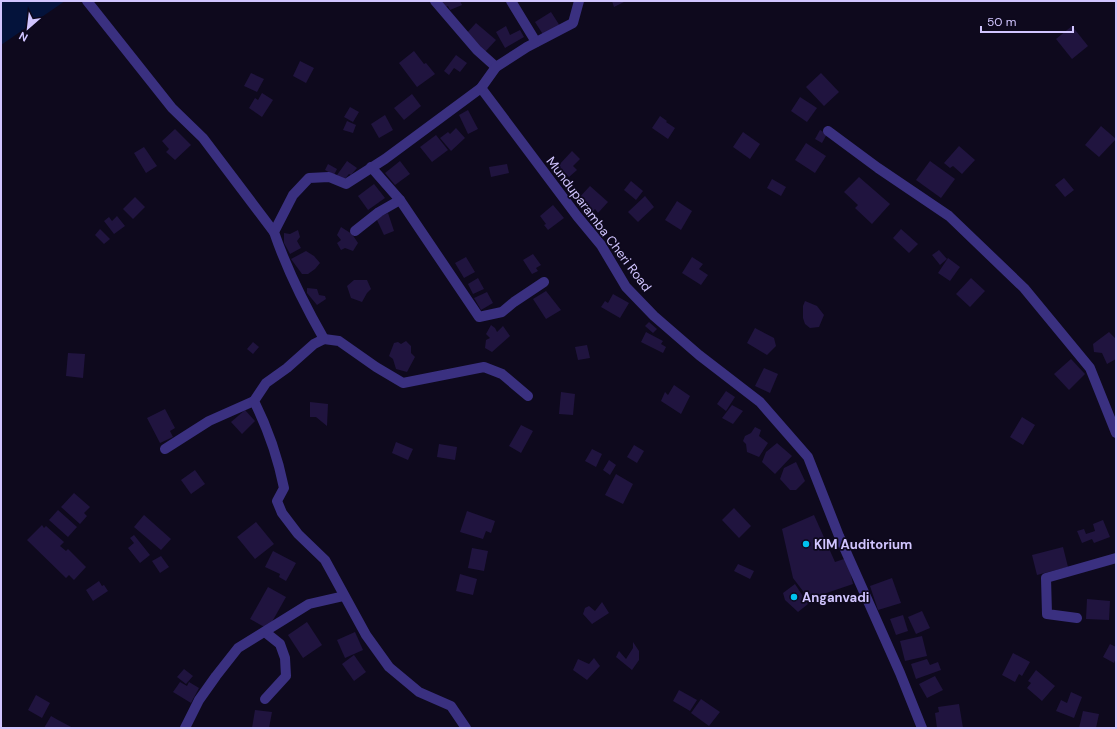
<svg xmlns="http://www.w3.org/2000/svg" width="1117" height="729" viewBox="0 0 1117 729" font-family="'DM Sans',sans-serif">
<rect width="100%" height="100%" fill="#0e091d"/>
<!-- water -->
<path fill="#04133b" d="M 1,1 L 65,1 L 1,45 Z"/>
<!-- building -->
<g fill="#20143f">
<path d="M 440,1 L 460,1 L 462,5 L 450,10 L 448,6 L 443,8 Z"/>
<path d="M 612,1 L 626,1 L 614,7 Z"/>
<path d="M 551,12 L 560,26 L 544,36 L 535,22 Z"/>
<path d="M 476,23 L 496,40 L 485,52 L 465,35 Z"/>
<path d="M 506,26 L 510,35 L 520,30 L 524,37 L 505,48 L 496,32 Z"/>
<path d="M 1072,26 L 1088,46 L 1072,59 L 1056,39 Z"/>
<path d="M 414,51 L 424,64 L 426,63 L 435,74 L 417,87 L 399,63 Z"/>
<path d="M 456,55 L 467,63 L 460,72 L 454,68 L 449,75 L 444,71 Z"/>
<path d="M 300,61 L 314,68 L 306,83 L 293,76 Z"/>
<path d="M 251,73 L 264,79 L 257,92 L 244,86 Z"/>
<path d="M 821,73 L 839,92 L 824,106 L 806,87 Z"/>
<path d="M 262,93 L 273,100 L 262,117 L 249,108 L 255,98 L 258,100 Z"/>
<path d="M 412,94 L 421,106 L 404,120 L 394,108 Z"/>
<path d="M 800,97 L 817,108 L 807,122 L 791,111 Z"/>
<path d="M 350,107 L 359,112 L 353,122 L 344,117 Z"/>
<path d="M 468,110 L 478,129 L 468,134 L 459,115 Z"/>
<path d="M 385,115 L 393,130 L 379,138 L 371,124 Z"/>
<path d="M 660,116 L 667,121 L 666,122 L 675,128 L 668,139 L 652,128 Z"/>
<path d="M 347,121 L 356,125 L 353,133 L 343,130 Z"/>
<path d="M 1101,126 L 1116,139 L 1099,157 L 1085,145 Z"/>
<path d="M 456,128 L 465,138 L 451,151 L 440,138 L 448,132 L 450,134 Z"/>
<path d="M 175,129 L 191,145 L 175,160 L 166,152 L 169,149 L 162,141 Z"/>
<path d="M 820,130 L 827,134 L 822,143 L 815,139 Z"/>
<path d="M 743,132 L 760,144 L 750,159 L 733,147 Z"/>
<path d="M 436,135 L 448,150 L 432,162 L 420,147 Z"/>
<path d="M 806,143 L 826,156 L 815,173 L 795,160 Z"/>
<path d="M 959,146 L 975,160 L 962,174 L 953,166 L 950,168 L 944,163 Z"/>
<path d="M 144,147 L 157,166 L 146,173 L 134,153 Z"/>
<path d="M 572,151 L 580,159 L 573,166 L 577,170 L 569,177 L 558,166 Z"/>
<path d="M 347,161 L 357,168 L 351,175 L 349,174 L 344,180 L 337,175 Z"/>
<path d="M 400,161 L 410,174 L 395,185 L 385,173 Z"/>
<path d="M 930,161 L 955,179 L 941,198 L 916,180 Z"/>
<path d="M 328,164 L 337,169 L 334,175 L 325,170 Z"/>
<path d="M 507,164 L 509,173 L 491,177 L 489,167 Z"/>
<path d="M 859,177 L 890,204 L 872,224 L 855,208 L 858,205 L 844,192 Z"/>
<path d="M 1064,178 L 1074,190 L 1065,197 L 1055,185 Z"/>
<path d="M 772,179 L 786,187 L 781,196 L 767,188 Z"/>
<path d="M 631,181 L 643,191 L 636,200 L 624,190 Z"/>
<path d="M 374,184 L 385,198 L 368,210 L 358,196 Z"/>
<path d="M 590,186 L 608,202 L 598,213 L 595,209 L 591,214 L 577,200 Z"/>
<path d="M 645,196 L 654,207 L 638,222 L 628,212 Z"/>
<path d="M 135,197 L 145,207 L 133,219 L 123,209 Z"/>
<path d="M 677,201 L 692,211 L 681,230 L 665,220 Z"/>
<path d="M 553,205 L 564,218 L 548,230 L 544,225 L 546,224 L 540,216 Z"/>
<path d="M 388,213 L 394,231 L 384,235 L 376,218 Z"/>
<path d="M 117,216 L 125,226 L 114,234 L 104,221 L 109,217 L 112,221 Z"/>
<path d="M 341,227 L 352,234 L 358,243 L 353,251 L 345,248 L 341,250 L 337,243 L 341,240 L 337,235 Z"/>
<path d="M 100,229 L 110,239 L 104,244 L 95,235 Z"/>
<path d="M 901,229 L 918,244 L 909,253 L 893,238 Z"/>
<path d="M 298,230 L 300,237 L 297,241 L 301,248 L 290,254 L 284,243 L 284,233 L 290,234 Z"/>
<path d="M 939,250 L 947,259 L 940,265 L 932,255 Z"/>
<path d="M 306,251 L 314,256 L 320,263 L 315,269 L 308,274 L 302,274 L 291,259 Z"/>
<path d="M 533,254 L 541,265 L 536,268 L 538,271 L 532,274 L 523,260 Z"/>
<path d="M 466,257 L 475,272 L 464,278 L 455,263 Z"/>
<path d="M 692,257 L 703,264 L 699,269 L 708,275 L 701,285 L 682,273 Z"/>
<path d="M 948,258 L 960,267 L 950,281 L 938,273 Z"/>
<path d="M 478,278 L 484,289 L 473,294 L 468,284 Z"/>
<path d="M 971,278 L 985,291 L 970,307 L 956,294 Z"/>
<path d="M 354,280 L 367,280 L 371,289 L 367,293 L 362,302 L 351,298 L 347,286 Z"/>
<path d="M 307,288 L 317,289 L 319,295 L 325,296 L 326,299 L 317,305 L 307,293 Z"/>
<path d="M 546,291 L 561,310 L 546,319 L 533,299 Z"/>
<path d="M 487,292 L 493,303 L 481,310 L 474,298 Z"/>
<path d="M 613,294 L 629,303 L 620,318 L 601,307 L 605,301 L 608,303 Z"/>
<path d="M 805,301 L 817,306 L 824,315 L 819,327 L 810,328 L 805,324 L 803,318 L 803,306 Z"/>
<path d="M 649,322 L 657,329 L 653,333 L 645,326 Z"/>
<path d="M 491,325 L 495,328 L 497,332 L 503,326 L 510,336 L 492,352 L 485,348 L 486,340 L 490,338 L 486,334 Z"/>
<path d="M 755,328 L 774,338 L 776,346 L 767,355 L 747,343 Z"/>
<path d="M 646,332 L 663,341 L 661,344 L 666,347 L 663,353 L 641,342 Z"/>
<path d="M 1109,332 L 1116,339 L 1116,359 L 1107,364 L 1102,353 L 1094,352 L 1093,344 Z"/>
<path d="M 406,341 L 411,346 L 411,353 L 415,357 L 407,372 L 396,369 L 393,359 L 389,356 L 394,343 L 398,342 L 401,344 Z"/>
<path d="M 253,342 L 259,347 L 253,354 L 247,349 Z"/>
<path d="M 587,345 L 590,358 L 578,360 L 575,347 Z"/>
<path d="M 68,353 L 85,354 L 83,378 L 66,376 Z"/>
<path d="M 1071,359 L 1085,374 L 1069,390 L 1054,374 Z"/>
<path d="M 764,368 L 778,374 L 770,393 L 755,386 Z"/>
<path d="M 674,385 L 690,396 L 681,414 L 661,401 L 665,392 L 668,395 Z"/>
<path d="M 726,391 L 735,397 L 726,411 L 717,404 Z"/>
<path d="M 561,392 L 575,394 L 573,415 L 559,414 Z"/>
<path d="M 310,402 L 328,404 L 327,426 L 316,417 L 310,417 Z"/>
<path d="M 732,405 L 743,411 L 733,424 L 722,418 Z"/>
<path d="M 165,409 L 175,428 L 170,431 L 173,437 L 160,443 L 147,418 Z"/>
<path d="M 245,410 L 255,421 L 242,434 L 231,422 Z"/>
<path d="M 1022,417 L 1035,425 L 1023,445 L 1010,437 Z"/>
<path d="M 521,425 L 533,431 L 521,453 L 509,446 Z"/>
<path d="M 755,427 L 761,430 L 759,436 L 768,443 L 759,457 L 747,452 L 746,444 L 743,441 L 745,436 L 751,433 Z"/>
<path d="M 396,442 L 413,449 L 408,460 L 392,453 Z"/>
<path d="M 777,443 L 792,456 L 775,474 L 762,462 L 766,452 Z"/>
<path d="M 439,444 L 457,447 L 455,460 L 437,457 Z"/>
<path d="M 634,445 L 644,451 L 637,463 L 627,457 Z"/>
<path d="M 592,449 L 602,454 L 596,467 L 585,461 Z"/>
<path d="M 609,460 L 616,465 L 610,475 L 603,470 Z"/>
<path d="M 796,462 L 805,481 L 796,490 L 790,490 L 780,479 L 784,468 Z"/>
<path d="M 195,470 L 205,484 L 191,494 L 181,480 Z"/>
<path d="M 616,474 L 633,484 L 623,504 L 605,495 Z"/>
<path d="M 74,493 L 90,507 L 84,513 L 87,516 L 80,524 L 61,507 Z"/>
<path d="M 734,508 L 751,526 L 739,538 L 722,520 Z"/>
<path d="M 58,510 L 77,527 L 68,537 L 49,520 Z"/>
<path d="M 467,511 L 495,521 L 491,533 L 486,531 L 483,539 L 460,532 Z"/>
<path d="M 144,515 L 171,539 L 161,550 L 134,527 Z"/>
<path d="M 814,515 L 835,562 L 847,558 L 853,584 L 809,599 L 793,578 L 782,529 Z"/>
<path d="M 1103,520 L 1110,537 L 1094,543 L 1092,539 L 1082,543 L 1077,531 L 1084,529 L 1086,534 L 1095,531 L 1093,524 Z"/>
<path d="M 256,522 L 274,544 L 255,559 L 237,537 Z"/>
<path d="M 42,525 L 44,528 L 46,526 L 64,542 L 60,546 L 66,551 L 68,549 L 86,567 L 74,580 L 69,575 L 66,578 L 27,540 Z"/>
<path d="M 134,535 L 150,555 L 140,563 L 128,548 L 134,543 L 130,538 Z"/>
<path d="M 1063,547 L 1068,567 L 1037,575 L 1032,555 Z"/>
<path d="M 472,548 L 488,551 L 484,571 L 468,568 Z"/>
<path d="M 273,551 L 296,563 L 286,581 L 279,577 L 280,574 L 265,567 Z"/>
<path d="M 161,556 L 169,567 L 160,573 L 152,561 Z"/>
<path d="M 738,564 L 754,571 L 750,579 L 734,571 Z"/>
<path d="M 460,574 L 477,579 L 473,595 L 456,591 Z"/>
<path d="M 892,578 L 901,603 L 878,610 L 870,586 Z"/>
<path d="M 99,581 L 102,586 L 104,585 L 108,591 L 93,601 L 86,590 Z"/>
<path d="M 795,584 L 808,604 L 798,612 L 785,600 L 783,593 Z"/>
<path d="M 268,587 L 286,597 L 268,629 L 250,619 Z"/>
<path d="M 1087,599 L 1110,601 L 1109,620 L 1086,619 Z"/>
<path d="M 602,602 L 609,613 L 592,624 L 583,614 L 585,608 L 589,606 L 595,611 Z"/>
<path d="M 922,611 L 930,628 L 916,634 L 908,617 Z"/>
<path d="M 903,615 L 908,631 L 896,635 L 890,619 Z"/>
<path d="M 307,622 L 322,645 L 303,658 L 288,635 Z"/>
<path d="M 355,632 L 363,650 L 345,658 L 337,640 Z"/>
<path d="M 922,636 L 927,656 L 905,661 L 900,641 Z"/>
<path d="M 633,642 L 639,651 L 639,660 L 632,670 L 616,657 L 619,651 L 626,659 L 633,648 Z"/>
<path d="M 1110,644 L 1116,647 L 1116,658 L 1114,663 L 1103,657 Z"/>
<path d="M 1013,653 L 1030,662 L 1022,676 L 1019,674 L 1015,682 L 1002,675 Z"/>
<path d="M 354,655 L 366,672 L 354,681 L 342,664 Z"/>
<path d="M 594,658 L 600,666 L 587,680 L 573,670 L 578,659 L 589,664 Z"/>
<path d="M 927,659 L 930,665 L 938,662 L 941,670 L 916,679 L 911,664 Z"/>
<path d="M 184,669 L 193,676 L 186,684 L 177,677 Z"/>
<path d="M 1036,670 L 1055,686 L 1042,701 L 1027,688 L 1031,683 L 1028,681 Z"/>
<path d="M 935,676 L 943,690 L 927,698 L 919,684 Z"/>
<path d="M 180,682 L 187,686 L 189,682 L 199,688 L 191,703 L 173,692 Z"/>
<path d="M 679,690 L 697,700 L 690,711 L 673,701 Z"/>
<path d="M 1071,692 L 1082,697 L 1074,718 L 1056,711 L 1061,700 L 1067,703 Z"/>
<path d="M 36,695 L 50,703 L 42,718 L 28,710 Z"/>
<path d="M 701,699 L 720,712 L 709,726 L 691,713 Z"/>
<path d="M 959,704 L 963,728 L 937,728 L 935,713 L 939,712 L 938,707 Z"/>
<path d="M 255,710 L 272,712 L 269,728 L 252,728 Z"/>
<path d="M 1083,711 L 1099,714 L 1096,728 L 1079,728 Z"/>
<path d="M 51,716 L 58,720 L 73,728 L 44,728 Z"/>
</g>
<g fill="none" stroke-linecap="round" stroke-linejoin="round">
<!-- minor -->
<g stroke="#3a3080" stroke-width="10">
<path d="M 87,1 L 172,108 L 203,138 L 274,232"/>
<path d="M 435,1 L 477,50 L 496,67"/>
<path d="M 511,1 L 536,42"/>
<path d="M 481,88 L 577,216 L 601,245 L 626,287 L 654,316 L 699,355 L 760,402 L 808,457 L 839,536 L 900,673 L 922,728"/>
<path d="M 828,131 L 878,168 L 949,216 L 1024,288 L 1090,368 L 1116,433"/>
<path d="M 371,167 L 400,200 L 479,317 L 502,312 L 514,302 L 544,282"/>
<path d="M 355,231 L 379,212 L 400,200"/>
<path d="M 324,339 L 339,341 L 376,367 L 403,383 L 484,367 L 502,374 L 528,396"/>
<path d="M 165,449 L 209,421 L 254,401"/>
<path d="M 1077,618 L 1047,614 L 1046,578 L 1116,558"/>
<path d="M 265,699 L 286,676 L 285,658 L 280,644 L 265,632"/>
<path d="M 185,728 L 199,700 L 216,676 L 238,648 L 309,604 L 344,596"/>
<path d="M 466,728 L 451,706 L 419,692 L 389,667 L 366,635 L 325,560 L 298,534 L 282,513 L 277,501 L 284,488 C 278,458 268,429 254,401 L 266,383 L 287,368 L 314,344 L 324,339 C 304,304 287,270 274,232 L 293,195 L 309,178 L 329,177 L 346,184 L 385,159 L 481,88 L 496,67 L 527,47 L 573,23 L 579,1"/>
</g>
</g>
<!-- markers -->
<g fill="#00c3f0" stroke="#0e091d" stroke-width="1.5">
<circle cx="806" cy="544" r="4"/>
<circle cx="794" cy="597" r="4"/>
</g>
<g text-anchor="middle" dominant-baseline="central" stroke-width="3.5" stroke-linejoin="round" paint-order="stroke">
<!-- street labels -->
<g font-size="13" fill="#d1c5ff" stroke="#0e091d">
<text transform="translate(599 224) rotate(53)">Munduparamba Cheri Road</text>
</g>
<!-- poi labels -->
<g font-size="13" font-weight="bold" fill="#d1c5ff" stroke="#0e091d" text-anchor="start">
<text x="814" y="544">KIM Auditorium</text>
<text x="802" y="597">Anganvadi</text>
</g>
</g>
<!-- border -->
<rect width="1117" height="729" fill="none" stroke="#d1c5ff" stroke-width="4"/>
<!-- north arrow -->
<g transform="translate(28 28) rotate(208)" stroke="#0e091d" stroke-width="3" paint-order="stroke">
<path d="M0-3L7 15L0 10L-7 15Z" fill="#d1c5ff"/>
<text y="-6" font-size="11" font-weight="bold" text-anchor="middle" fill="#d1c5ff">N</text>
</g>
<!-- scale -->
<path d="M981 26v6h92v-6" fill="none" stroke="#d1c5ff" stroke-width="2"/>
<text x="987" y="26" font-size="12" fill="#d1c5ff" stroke="#0e091d" stroke-width="3" paint-order="stroke">50 m</text>
</svg>
